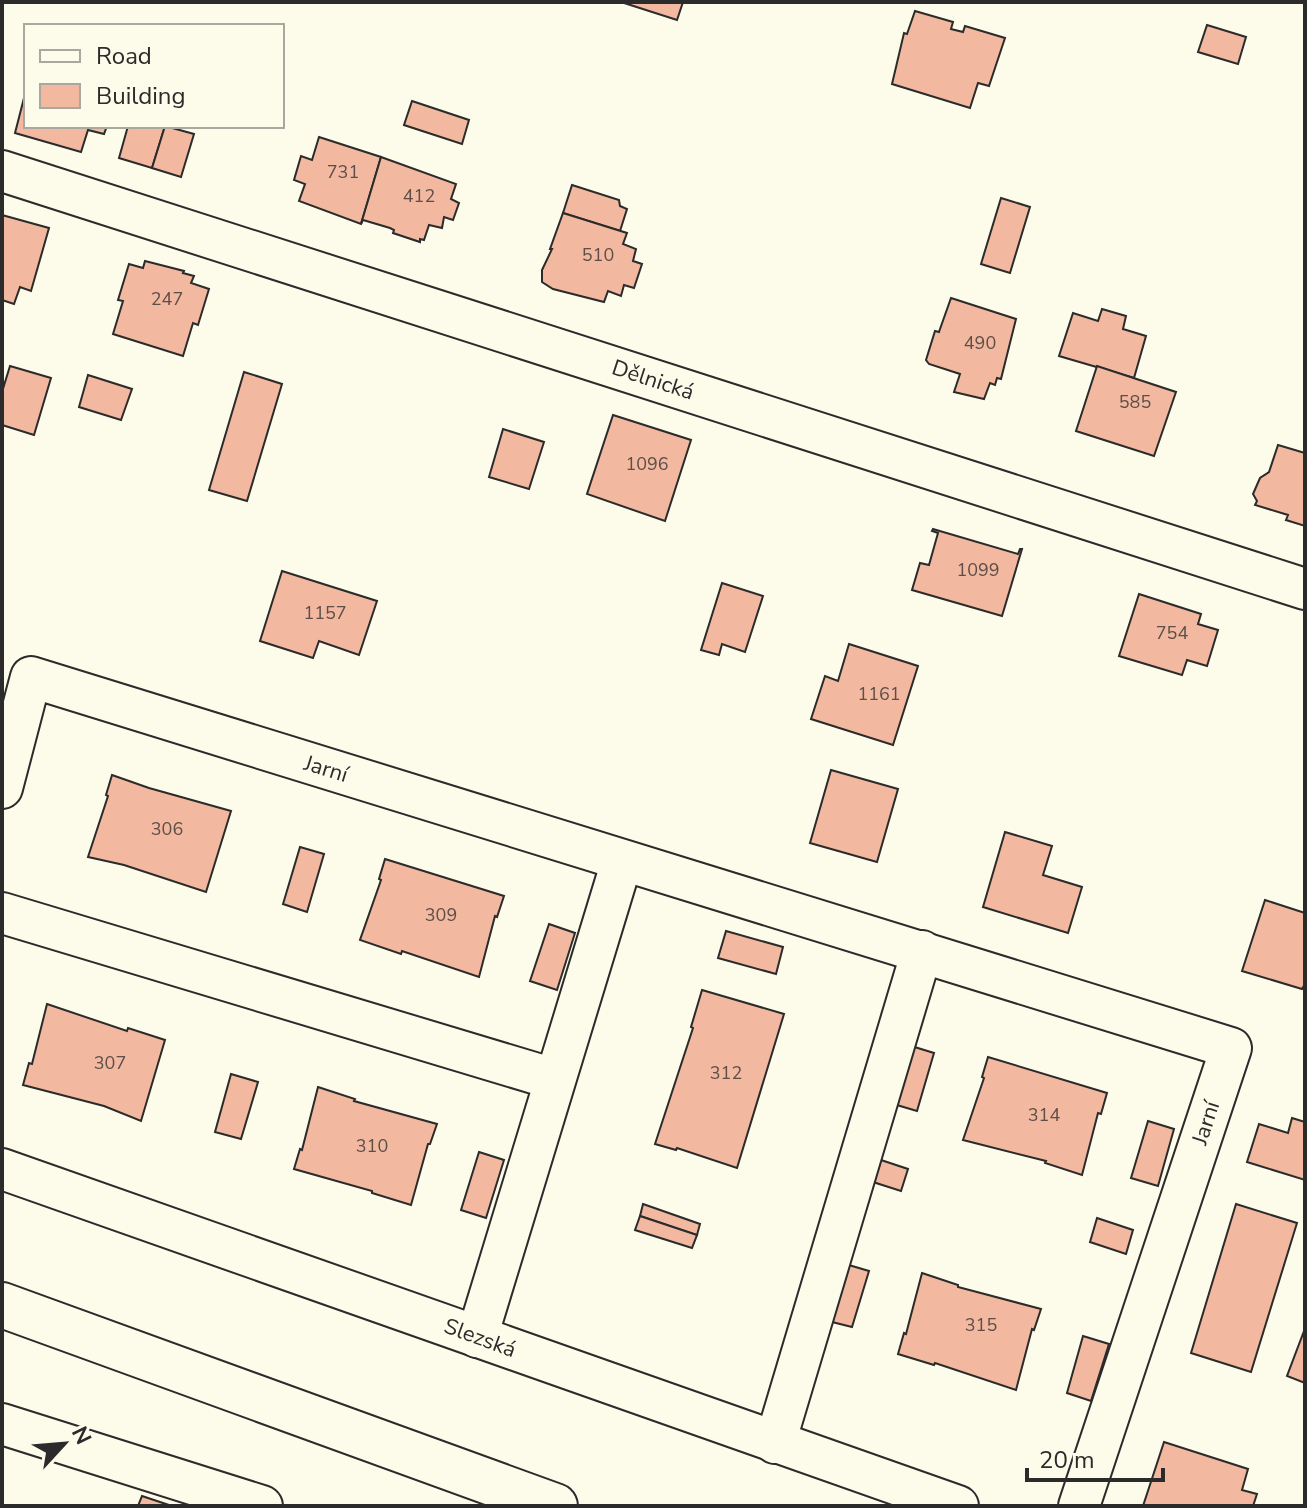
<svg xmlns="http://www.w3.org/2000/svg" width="1307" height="1508" viewBox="0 0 1307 1508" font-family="'Nunito Sans',sans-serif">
<rect width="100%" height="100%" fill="#fdfbea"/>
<!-- building -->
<g fill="#f2b8a0" stroke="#2b2b2b" stroke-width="2">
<path d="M 621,2 L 683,2 L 677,20 Z"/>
<path d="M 915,11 L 953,22 L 951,29 L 963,32 L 965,26 L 1005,38 L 989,86 L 978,83 L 970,108 L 892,84 L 904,33 L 907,34 Z"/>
<path d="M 1207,25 L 1246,37 L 1238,64 L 1198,52 Z"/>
<path d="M 26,79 L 26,126 L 107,126 L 104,134 L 88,130 L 81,152 L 15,133 L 25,94 Z"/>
<path d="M 412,101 L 469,120 L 462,144 L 404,125 Z"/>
<path d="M 128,126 L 165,126 L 152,168 L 119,158 Z"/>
<path d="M 165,126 L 194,134 L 181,177 L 152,168 Z"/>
<path d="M 319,137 L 381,157 L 361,224 L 299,201 L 305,184 L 294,180 L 301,156 L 312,160 Z"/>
<path d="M 381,157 L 456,184 L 451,199 L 459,203 L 453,220 L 444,217 L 442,228 L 429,225 L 424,240 L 420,239 L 420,242 L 393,233 L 394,230 L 390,228 L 363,220 L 361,224 Z"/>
<path d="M 572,185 L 619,200 L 620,206 L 627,209 L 620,231 L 563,213 Z"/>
<path d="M 1001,198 L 1030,207 L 1010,273 L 981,264 Z"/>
<path d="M 563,213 L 627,233 L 623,244 L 636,249 L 633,261 L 642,264 L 634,288 L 624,285 L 621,296 L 608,291 L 604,302 L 553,289 L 542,282 L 542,270 L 552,249 L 550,249 Z"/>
<path d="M 2,215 L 49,228 L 31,291 L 20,287 L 14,304 L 2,300 Z"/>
<path d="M 145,261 L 184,271 L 183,273 L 194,276 L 191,283 L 209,289 L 198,325 L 193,323 L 183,356 L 113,334 L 123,301 L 118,300 L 129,264 L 143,268 Z"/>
<path d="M 951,298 L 1016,319 L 1001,379 L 997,378 L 995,385 L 990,383 L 984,399 L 954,392 L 960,374 L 929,364 L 926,360 L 935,331 L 939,332 L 940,329 Z"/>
<path d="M 1102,309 L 1126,316 L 1123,329 L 1146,336 L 1134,378 L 1059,356 L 1073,313 L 1098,321 Z"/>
<path d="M 10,366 L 51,378 L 34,435 L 2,425 L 2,392 Z"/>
<path d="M 1097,366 L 1176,392 L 1154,456 L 1076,431 Z"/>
<path d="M 244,372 L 282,384 L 247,501 L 209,490 Z"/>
<path d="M 88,375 L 132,389 L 121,420 L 79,407 Z"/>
<path d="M 613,415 L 691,440 L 665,521 L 587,494 Z"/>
<path d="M 503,429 L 544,442 L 529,489 L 489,477 Z"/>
<path d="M 1278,445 L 1305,453 L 1305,526 L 1286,520 L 1288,515 L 1255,505 L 1257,501 L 1253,494 L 1260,478 L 1269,472 Z"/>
<path d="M 933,529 L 1018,554 L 1020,549 L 1022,549 L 1002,616 L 912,590 L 920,563 L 929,565 L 938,533 L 932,531 Z"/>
<path d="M 282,571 L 377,601 L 359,655 L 319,641 L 313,658 L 260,641 Z"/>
<path d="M 722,583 L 763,596 L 745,652 L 722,644 L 719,655 L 701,650 Z"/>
<path d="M 1139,594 L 1201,614 L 1198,624 L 1218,630 L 1207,666 L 1187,660 L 1182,675 L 1119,656 Z"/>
<path d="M 849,644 L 918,666 L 893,745 L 811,719 L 825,676 L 838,681 Z"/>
<path d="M 831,770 L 898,789 L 877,862 L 810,843 Z"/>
<path d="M 112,775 L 149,788 L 231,811 L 206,892 L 124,865 L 88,857 L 108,796 L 106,795 Z"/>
<path d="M 1005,832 L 1052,846 L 1043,875 L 1082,887 L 1068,933 L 983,907 Z"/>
<path d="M 300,847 L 324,854 L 307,912 L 283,904 Z"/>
<path d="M 385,859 L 504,896 L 497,917 L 495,916 L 479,977 L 402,951 L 401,954 L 360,940 L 381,880 L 379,879 Z"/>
<path d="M 1265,900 L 1305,913 L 1305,984 L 1302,989 L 1242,971 Z"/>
<path d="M 549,924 L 575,933 L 557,990 L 530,981 Z"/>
<path d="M 726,931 L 783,947 L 776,974 L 718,958 Z"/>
<path d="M 702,990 L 784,1014 L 737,1168 L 677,1148 L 676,1150 L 655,1144 L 693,1028 L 691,1027 Z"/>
<path d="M 47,1004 L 127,1031 L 128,1028 L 165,1040 L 141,1121 L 104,1106 L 23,1085 L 29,1063 L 32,1064 Z"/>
<path d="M 908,1045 L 934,1053 L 917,1111 L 890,1103 Z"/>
<path d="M 988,1057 L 1107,1093 L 1101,1114 L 1098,1113 L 1082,1175 L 1045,1163 L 1046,1161 L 963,1140 L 984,1078 L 982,1077 Z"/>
<path d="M 231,1074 L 258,1082 L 241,1139 L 215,1132 Z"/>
<path d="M 318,1087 L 355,1099 L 354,1101 L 437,1124 L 430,1144 L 428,1144 L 411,1205 L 372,1193 L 372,1191 L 294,1169 L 300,1149 L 302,1150 Z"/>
<path d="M 1292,1118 L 1305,1122 L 1305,1180 L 1247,1162 L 1259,1124 L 1288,1133 Z"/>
<path d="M 1148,1121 L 1174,1129 L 1158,1186 L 1131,1178 Z"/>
<path d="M 479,1152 L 504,1160 L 486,1218 L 461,1210 Z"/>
<path d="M 881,1160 L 908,1169 L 901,1191 L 873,1182 Z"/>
<path d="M 643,1204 L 700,1224 L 697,1235 L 640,1216 Z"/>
<path d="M 1236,1204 L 1297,1223 L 1251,1372 L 1191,1353 Z"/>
<path d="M 640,1216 L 697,1235 L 692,1248 L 635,1230 Z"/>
<path d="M 1097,1218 L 1133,1230 L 1126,1254 L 1090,1242 Z"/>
<path d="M 842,1263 L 869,1271 L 852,1327 L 824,1320 Z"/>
<path d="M 922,1273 L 958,1285 L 958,1287 L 1041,1309 L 1034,1330 L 1032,1329 L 1016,1390 L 935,1363 L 934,1365 L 898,1354 L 904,1333 L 906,1334 Z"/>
<path d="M 1304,1331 L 1305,1332 L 1305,1383 L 1287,1376 Z"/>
<path d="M 1083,1336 L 1109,1344 L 1091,1401 L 1067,1393 Z"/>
<path d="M 1164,1442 L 1248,1469 L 1242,1490 L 1257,1494 L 1253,1506 L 1143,1506 Z"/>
<path d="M 142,1496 L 172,1506 L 138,1506 Z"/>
</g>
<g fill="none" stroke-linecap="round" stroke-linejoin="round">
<defs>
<g id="street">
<path d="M 2,171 L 1305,589"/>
<path d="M 2,788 L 31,677 L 1231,1048 L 1079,1506"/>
<path d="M 2,913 L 554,1079"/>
<path d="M 2,1169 L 958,1506"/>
<path d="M 477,1337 L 622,861"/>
<path d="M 2,1424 L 262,1506"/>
<path d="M 775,1443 L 922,951"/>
</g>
<path id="secondary" d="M 2,1305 L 555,1506"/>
</defs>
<!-- street casing -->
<use href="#street" stroke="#2b2b2b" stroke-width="44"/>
<!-- secondary casing -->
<use href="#secondary" stroke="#2b2b2b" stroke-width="48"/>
<!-- street -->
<use href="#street" stroke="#fdfbea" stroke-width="40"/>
<!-- secondary -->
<use href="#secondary" stroke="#fdfbea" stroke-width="44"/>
</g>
<g text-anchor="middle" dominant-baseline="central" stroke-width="6" stroke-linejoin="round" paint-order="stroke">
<!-- number labels -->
<g font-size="18" fill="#5d4e48">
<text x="343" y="172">731</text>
<text x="419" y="196">412</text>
<text x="598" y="255">510</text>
<text x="167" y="299">247</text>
<text x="980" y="343">490</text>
<text x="1135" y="402">585</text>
<text x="647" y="464">1096</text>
<text x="978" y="570">1099</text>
<text x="325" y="613">1157</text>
<text x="1172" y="633">754</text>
<text x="879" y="694">1161</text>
<text x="167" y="829">306</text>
<text x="441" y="915">309</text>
<text x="110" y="1063">307</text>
<text x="726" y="1073">312</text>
<text x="1044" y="1115">314</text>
<text x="372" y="1146">310</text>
<text x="981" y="1325">315</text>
</g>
<!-- street labels -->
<g font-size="22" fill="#2b2b2b" stroke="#fdfbea">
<text transform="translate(653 380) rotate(18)">Dělnická</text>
<text transform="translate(326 769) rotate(17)">Jarní</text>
<text transform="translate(1206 1123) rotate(-72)">Jarní</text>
<text transform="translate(480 1338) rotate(20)">Slezská</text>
</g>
</g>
<!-- border -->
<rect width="1307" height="1508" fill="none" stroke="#2b2b2b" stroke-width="8"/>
<!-- legend -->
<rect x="24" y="24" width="260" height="104" fill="#fdfbea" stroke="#a9a89e" stroke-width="2"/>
<rect x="40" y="50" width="40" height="12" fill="#fdfbea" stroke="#a9a89e" stroke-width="2"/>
<text x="96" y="64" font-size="24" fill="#2b2b2b">Road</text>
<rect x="40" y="84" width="40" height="24" fill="#f2b8a0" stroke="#a9a89e" stroke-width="2"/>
<text x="96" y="104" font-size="24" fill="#2b2b2b">Building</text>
<!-- north arrow -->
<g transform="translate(64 1444) rotate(64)" stroke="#fdfbea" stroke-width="6" paint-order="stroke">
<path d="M0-6L14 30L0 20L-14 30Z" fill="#2b2b2b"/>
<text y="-12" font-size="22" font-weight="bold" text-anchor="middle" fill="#2b2b2b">N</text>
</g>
<!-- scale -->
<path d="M1027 1468v12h136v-12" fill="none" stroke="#2b2b2b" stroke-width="4"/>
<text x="1039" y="1468" font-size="24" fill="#2b2b2b" stroke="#fdfbea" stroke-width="6" paint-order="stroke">20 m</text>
</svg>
